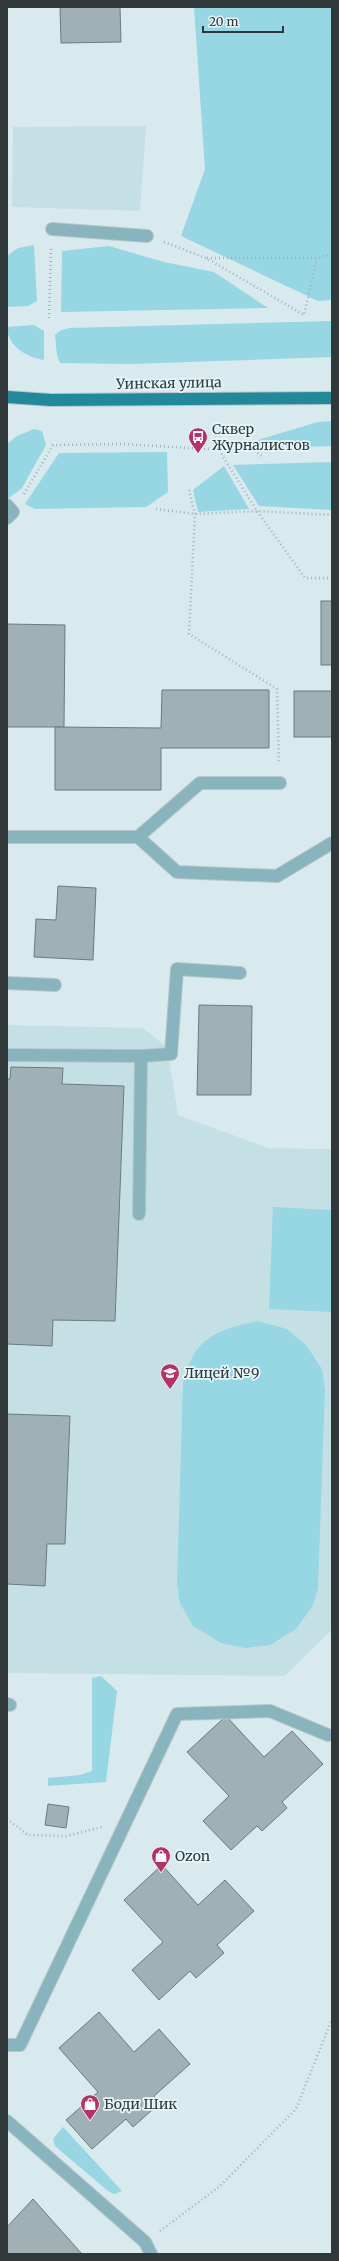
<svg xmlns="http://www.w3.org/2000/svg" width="339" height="2261" viewBox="0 0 339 2261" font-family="Merriweather,serif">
<rect width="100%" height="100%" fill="#d8eaee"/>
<!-- built -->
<g fill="#c5e0e5">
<path d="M 146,126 L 140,211 L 12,207 L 13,127 Z"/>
<path d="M 7,1025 L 143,1028 L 167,1047 L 178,1115 L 268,1148 L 332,1149 L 332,1630 L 285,1676 L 7,1673 Z"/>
</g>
<!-- green -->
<g fill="#97d6e3">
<path d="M 194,7 L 332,7 L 332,300 L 318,301 L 181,236 L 205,169 Z"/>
<path d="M 34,245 L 37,301 L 28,306 L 7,307 L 7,256 L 18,248 Z"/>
<path d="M 109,246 L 164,262 L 214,272 L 268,308 L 61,312 L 62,251 Z"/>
<path d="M 332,321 L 332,357 L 130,364 L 60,363 L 57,355 L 55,335 L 61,330 L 70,328 Z"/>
<path d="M 34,325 L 44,331 L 44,360 C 28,358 7,346 7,327 Z"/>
<path d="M 332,421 L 332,446 L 256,449 L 254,443 L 261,439 L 318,422 Z"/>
<path d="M 34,429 L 42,431 L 46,445 L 22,488 L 9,498 L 7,495 L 7,444 L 17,436 Z"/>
<path d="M 167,452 L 168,492 L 146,507 L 35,509 L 25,504 L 59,453 Z"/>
<path d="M 332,462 L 332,510 L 259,506 L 233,465 Z"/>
<path d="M 224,466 L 249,509 L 198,512 L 193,490 Z"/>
<path d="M 273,1207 L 332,1210 L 332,1312 L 269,1309 Z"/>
<path d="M 258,1321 L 287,1329 L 306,1345 L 322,1369 L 325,1390 L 318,1589 L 312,1607 L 296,1629 L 270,1645 L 245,1648 L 221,1643 L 193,1626 L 180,1603 L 177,1584 L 183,1382 C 195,1337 215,1330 258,1321 Z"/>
<path d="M 101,1676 L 117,1691 L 106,1782 L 48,1786 L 48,1778 L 80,1775 L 92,1771 L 92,1678 Z"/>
<path d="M 63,2127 L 122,2191 L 114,2194 L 108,2191 L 55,2146 L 53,2139 Z"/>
</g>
<!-- building -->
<g fill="#a0b1b5" stroke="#6b7b7e">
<path d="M 60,7 L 120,7 L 121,42 L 61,43 Z"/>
<rect x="321" y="601" width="11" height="64"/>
<path d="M 7,624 L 65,625 L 64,727 L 7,727 Z"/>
<path d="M 162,690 L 269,690 L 269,748 L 161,748 L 161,790 L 55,790 L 55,727 L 161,728 Z"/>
<rect x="294" y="691" width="38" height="46"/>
<path d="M 58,886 L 96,888 L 93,960 L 34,957 L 36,919 L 56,920 Z"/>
<path d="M 199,1005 L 252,1006 L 251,1095 L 197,1095 Z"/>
<path d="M 11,1067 L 63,1068 L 62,1084 L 124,1086 L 115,1321 L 53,1320 L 52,1346 L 7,1344 L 7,1079 L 10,1079 Z"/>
<path d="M 7,1414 L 70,1416 L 65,1544 L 47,1544 L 45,1586 L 7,1584 Z"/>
<path d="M 226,1716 L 264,1757 L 292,1731 L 323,1764 L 282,1802 L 287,1808 L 262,1831 L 257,1826 L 231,1850 L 203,1821 L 229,1796 L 187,1752 Z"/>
<path d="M 48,1804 L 69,1807 L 66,1828 L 45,1825 Z"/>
<path d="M 162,1865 L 198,1905 L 225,1880 L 254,1911 L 217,1945 L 224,1953 L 196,1978 L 190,1971 L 159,2000 L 132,1970 L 163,1942 L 124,1900 Z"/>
<path d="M 99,2012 L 134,2052 L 159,2029 L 190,2064 L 154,2096 L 160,2103 L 133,2127 L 126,2119 L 92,2149 L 66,2120 L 98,2092 L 59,2048 Z"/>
<path d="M 33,2199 L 82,2254 L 7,2254 L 7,2227 Z"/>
</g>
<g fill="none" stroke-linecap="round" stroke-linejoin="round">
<defs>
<g id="minor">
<path d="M 52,229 L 147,236"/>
<path d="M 7,505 L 13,512 L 7,518"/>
<path d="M 7,837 L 138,837 L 177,872 L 277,876 L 332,843"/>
<path d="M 138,837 L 200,783 L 280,783"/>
<path d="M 7,983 L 55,985"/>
<path d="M 7,1055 L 141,1056 L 171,1054 L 177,969 L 240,973"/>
<path d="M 139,1214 L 141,1056"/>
<path d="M 7,1704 L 10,1705"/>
<path d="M 7,2045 L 20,2045 L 177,1714 L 270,1711 L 328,1735"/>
<path d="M 7,2121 L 145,2242 L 151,2254"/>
</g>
<path id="major" d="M 7,397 L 51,400 L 332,398"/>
</defs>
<!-- minor casing -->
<use href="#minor" stroke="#b7c6ca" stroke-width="14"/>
<!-- major casing -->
<use href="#major" stroke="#b7c6ca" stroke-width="14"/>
<!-- path -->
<g stroke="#a4b2b5" stroke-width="2.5" stroke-dasharray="1 3" stroke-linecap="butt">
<path d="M 164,242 L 206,258 L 304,315 L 317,258"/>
<path d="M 207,258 L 317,258 L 332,254"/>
<path d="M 49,318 L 51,249"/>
<path d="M 217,447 L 257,511 L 305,578 L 332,578"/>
<path d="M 189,490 L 195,514 L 189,634 L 277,689 L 279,763"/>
<path d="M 24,494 L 53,445 L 123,444 L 203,449 L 248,446 L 262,456"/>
<path d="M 156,509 L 195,514 L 257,511 L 332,515"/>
<path d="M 7,1819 L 28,1835 L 66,1836 L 102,1827"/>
<path d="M 160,2231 L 220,2186 L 296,2109 L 332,2019"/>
</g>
<!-- minor -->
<use href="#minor" stroke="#88b4be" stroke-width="12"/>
<!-- major -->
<use href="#major" stroke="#21899a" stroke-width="12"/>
</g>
<!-- icons -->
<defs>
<symbol id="bus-pin" viewBox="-11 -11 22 30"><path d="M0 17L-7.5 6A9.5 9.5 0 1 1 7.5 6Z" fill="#bb2f66" stroke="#e5f7fb"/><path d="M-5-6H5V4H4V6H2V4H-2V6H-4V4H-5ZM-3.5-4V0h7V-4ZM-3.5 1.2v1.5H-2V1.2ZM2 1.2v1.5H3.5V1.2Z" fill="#fff"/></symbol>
<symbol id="school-pin" viewBox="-11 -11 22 30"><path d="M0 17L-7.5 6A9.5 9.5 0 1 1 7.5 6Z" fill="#bb2f66" stroke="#e5f7fb"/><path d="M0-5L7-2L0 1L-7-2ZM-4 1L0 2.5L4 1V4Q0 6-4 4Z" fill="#fff"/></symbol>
<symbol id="shop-pin" viewBox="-11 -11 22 30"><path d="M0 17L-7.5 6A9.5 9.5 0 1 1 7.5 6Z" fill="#bb2f66" stroke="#e5f7fb"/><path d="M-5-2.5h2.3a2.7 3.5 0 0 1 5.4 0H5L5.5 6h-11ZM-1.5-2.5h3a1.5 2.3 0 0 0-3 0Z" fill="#fff"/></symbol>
</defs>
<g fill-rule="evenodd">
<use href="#bus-pin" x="187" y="426" width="22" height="30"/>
<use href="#school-pin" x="159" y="1362" width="22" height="30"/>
<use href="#shop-pin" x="150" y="1845" width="22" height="30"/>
<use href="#shop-pin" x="79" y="2093" width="22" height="30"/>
</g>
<g text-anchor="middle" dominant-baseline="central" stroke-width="3.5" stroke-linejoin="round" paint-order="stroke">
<!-- street labels -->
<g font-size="14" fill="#313839" stroke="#e5f7fb">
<text transform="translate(169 383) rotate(-1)">Уинская улица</text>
</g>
<!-- poi labels -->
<g font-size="14" fill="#313839" stroke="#e5f7fb" text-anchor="start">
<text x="212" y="429">Сквер<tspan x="212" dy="16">Журналистов</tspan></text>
<text x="184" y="1373">Лицей №9</text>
<text x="175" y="1856">Ozon</text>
<text x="104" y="2104">Боди Шик</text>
</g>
</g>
<!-- border -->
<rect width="339" height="2261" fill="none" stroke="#313839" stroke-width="16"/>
<!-- scale -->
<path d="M203 26v6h80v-6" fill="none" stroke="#313839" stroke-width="2"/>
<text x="209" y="26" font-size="12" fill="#313839" stroke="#e5f7fb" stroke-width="3" paint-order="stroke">20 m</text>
</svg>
